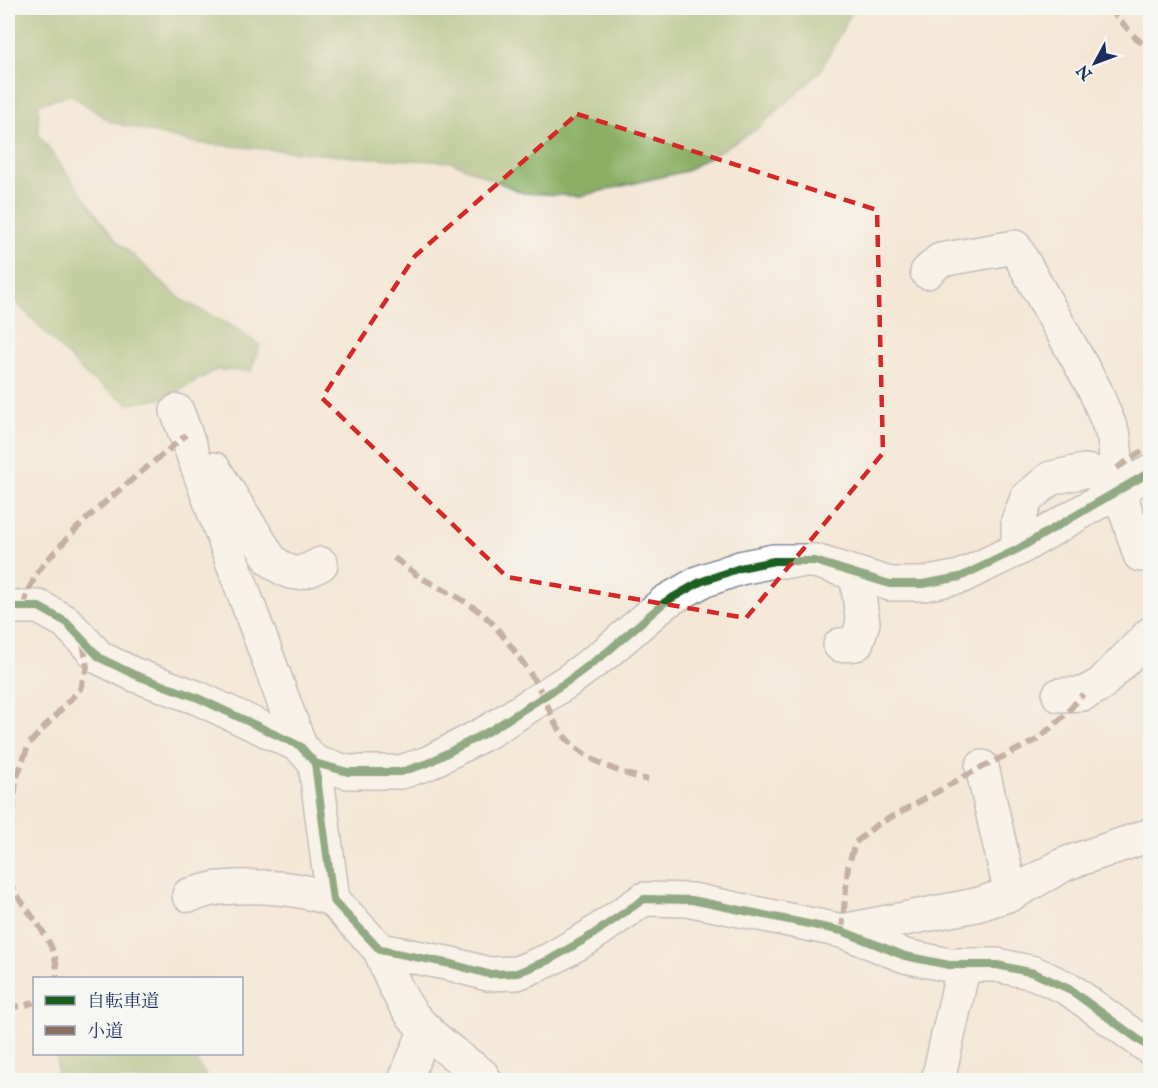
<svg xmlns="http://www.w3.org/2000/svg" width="1158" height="1088" viewBox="0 0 1158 1088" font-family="'IM FELL English','Noto Serif JP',serif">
<rect width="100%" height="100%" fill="#f6f6f2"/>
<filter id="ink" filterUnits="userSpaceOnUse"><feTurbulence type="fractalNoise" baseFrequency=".0167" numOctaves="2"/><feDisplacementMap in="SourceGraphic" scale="12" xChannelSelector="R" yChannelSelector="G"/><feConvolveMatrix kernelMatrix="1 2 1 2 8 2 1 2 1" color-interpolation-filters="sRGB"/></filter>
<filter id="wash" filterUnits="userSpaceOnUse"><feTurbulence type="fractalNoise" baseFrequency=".008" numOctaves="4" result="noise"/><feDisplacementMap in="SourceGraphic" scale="24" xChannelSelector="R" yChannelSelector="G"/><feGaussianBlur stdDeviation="1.35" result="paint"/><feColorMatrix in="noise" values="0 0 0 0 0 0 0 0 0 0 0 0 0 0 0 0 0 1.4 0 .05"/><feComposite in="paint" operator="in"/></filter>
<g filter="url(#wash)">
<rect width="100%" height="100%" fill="#f4e7d6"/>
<!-- forest -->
<g fill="#8bb065" stroke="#537062" stroke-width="1.5">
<path d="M 8,8 L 854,8 L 819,73 L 757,129 L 686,171 L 580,196 L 523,193 L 452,162 L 355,157 L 195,143 L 111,122 L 71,95 L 39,104 L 38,134 L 115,239 L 182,300 L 237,329 L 260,346 L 251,371 L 216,370 L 162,399 L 129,404 L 88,377 L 8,294 Z"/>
<path d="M 57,1054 L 193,1054 L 208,1080 L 57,1080 Z"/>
</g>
</g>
<g filter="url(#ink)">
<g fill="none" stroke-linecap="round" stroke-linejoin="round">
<defs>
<g id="minor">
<path d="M 927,272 L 940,260 L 1015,247 L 1095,390 L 1114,437 L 1119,490 L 1140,555 L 1150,554"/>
<path d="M 177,411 L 300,746"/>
<path d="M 214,469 L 271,560 C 292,577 298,576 321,564"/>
<path d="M 1018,549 L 1018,521 L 1027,498 L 1051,478 L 1084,471 L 1106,475 L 1119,490"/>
<path d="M 8,607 L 39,607 L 66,622 L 100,658 L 135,675 L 198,698 L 300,746 L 315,763 L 348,772 L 401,772 L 428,763 L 491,730 L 568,681 L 607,652 L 665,602 L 700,582 L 740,568 L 774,561 L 815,561 L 890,584 L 923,584 L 960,577 L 1018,549 L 1150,472"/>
<path d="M 840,645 L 856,644 L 863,623 L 856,574"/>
<path d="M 1059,695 L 1083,694 L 1100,685 L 1150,634"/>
<path d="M 315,763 L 333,900 L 380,950 L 451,964 L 488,974 L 517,973 L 549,960 L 589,937 L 644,899 L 692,900 L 842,931 L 905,956 L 949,965 L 997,965 L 1034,973 L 1069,989 L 1150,1048"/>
<path d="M 982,767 L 1011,894"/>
<path d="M 189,895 C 200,893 211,888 221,888 C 259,885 298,887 333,900"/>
<path d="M 842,931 L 976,905 L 1011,894 L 1065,864 L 1150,835"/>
<path d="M 380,950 C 389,972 398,997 414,1017 C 433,1040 458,1057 482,1075 L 485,1080"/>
<path d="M 405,1080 L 426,1029"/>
<path d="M 938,1080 L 964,965"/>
</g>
</defs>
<!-- minor casing -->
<use href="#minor" stroke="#888b9a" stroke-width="36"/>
<!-- minor -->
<use href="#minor" stroke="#fff" stroke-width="33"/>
<!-- quiet -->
<g stroke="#8d6e63" stroke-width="6" stroke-dasharray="12 6" stroke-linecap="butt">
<path d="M 1109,8 L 1135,37 L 1150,50"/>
<path d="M 1141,8 L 1150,13"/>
<path d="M 1117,468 L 1150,446"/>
<path d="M 394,558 C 403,564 411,571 420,577 C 444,591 474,603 493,624 C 512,646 529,670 543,695 C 548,706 552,718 558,728 C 578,758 616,772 648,780"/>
<path d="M 23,607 C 26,598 29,589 33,581 C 39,567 51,556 61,545 C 98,504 144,471 186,435"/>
<path d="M 8,848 L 13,817 L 16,779 L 29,744 L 80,689 L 87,667 L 83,642"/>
<path d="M 8,880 C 22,909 63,944 56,978"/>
<path d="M 842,931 L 848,867 L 855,843 L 875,826 L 982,767 L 1037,740 L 1066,714 L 1083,694"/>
<path d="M 8,1007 L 24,1006 L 34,1002"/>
</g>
<defs>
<g id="cycleway">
<path d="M 8,607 L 39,607 L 66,622 L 100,658 L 135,675 L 198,698 L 300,746 L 315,763 L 348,772 L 401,772 L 428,763 L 491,730 L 568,681 L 607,652 L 665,602 L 700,582 L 740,568 L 774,561 L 815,561 L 890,584 L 923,584 L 960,577 L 1018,549 L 1150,472"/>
<path d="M 315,763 L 333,900 L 380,950 L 451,964 L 488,974 L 517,973 L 549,960 L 589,937 L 644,899 L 692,900 L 842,931 L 905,956 L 949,965 L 997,965 L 1034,973 L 1069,989 L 1150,1048"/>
</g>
</defs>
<!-- cycleway casing -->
<use href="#cycleway" stroke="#f6f6f2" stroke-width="11"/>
<!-- cycleway -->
<use href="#cycleway" stroke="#1b5e20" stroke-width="8"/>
</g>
</g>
<!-- marked area -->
<path d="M0 0H1158V1088H0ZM 577,114 L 877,210 L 883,453 L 746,618 L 507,577 L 322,398 L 415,256 Z" fill="#f4e7d6" fill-opacity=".55" fill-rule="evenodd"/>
<path fill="none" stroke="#d62828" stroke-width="4.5" stroke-dasharray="12 8" stroke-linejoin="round" d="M 577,114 L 877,210 L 883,453 L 746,618 L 507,577 L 322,398 L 415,256 Z"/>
<!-- margin -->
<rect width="1158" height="1088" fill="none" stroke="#f6f6f2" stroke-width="30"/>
<!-- legend -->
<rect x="33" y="977" width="210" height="78" fill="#f6f6f2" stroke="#9ea6b7" stroke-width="1.5"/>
<rect x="45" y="996" width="30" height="9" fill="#1b5e20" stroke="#9ea6b7" stroke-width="1.5"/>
<text x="87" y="1007" font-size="18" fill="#1b2f5e">自転車道</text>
<rect x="45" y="1026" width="30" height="9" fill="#8d6e63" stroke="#9ea6b7" stroke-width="1.5"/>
<text x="87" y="1037" font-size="18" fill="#1b2f5e">小道</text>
<!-- north arrow -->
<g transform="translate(1095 63) rotate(229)" stroke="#f6f6f2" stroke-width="4.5" paint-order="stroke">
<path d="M0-4.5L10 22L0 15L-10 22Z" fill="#1b2f5e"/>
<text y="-9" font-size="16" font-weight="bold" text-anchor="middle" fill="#1b2f5e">N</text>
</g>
</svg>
